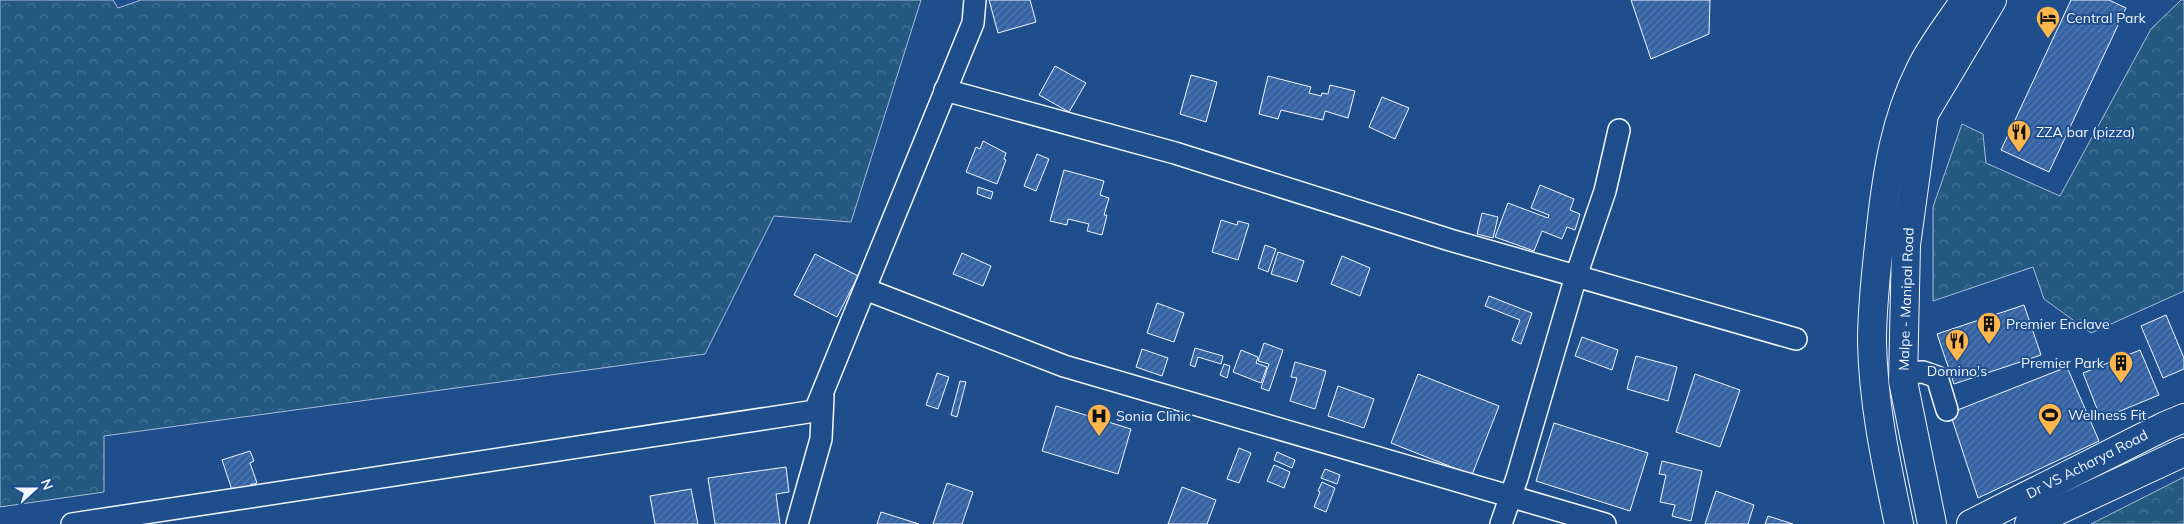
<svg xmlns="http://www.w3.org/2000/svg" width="2184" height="524" viewBox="0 0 2184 524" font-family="Mulish,sans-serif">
<defs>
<pattern id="forest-crowns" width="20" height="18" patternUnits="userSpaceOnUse" patternTransform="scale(1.25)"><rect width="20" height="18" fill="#245a82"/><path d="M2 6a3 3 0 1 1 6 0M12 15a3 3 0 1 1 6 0" fill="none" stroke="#447295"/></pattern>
<pattern id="building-hatch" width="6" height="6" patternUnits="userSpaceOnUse" patternTransform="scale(1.25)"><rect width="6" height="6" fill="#3563a3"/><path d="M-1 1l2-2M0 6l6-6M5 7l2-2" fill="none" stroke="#537ab1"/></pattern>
</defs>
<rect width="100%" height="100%" fill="#1f4e8c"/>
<!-- forest -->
<g fill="url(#forest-crowns)" stroke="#a8bbd7">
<path d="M 0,0 L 113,0 L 118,8 L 141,0 L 921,0 L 851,222 L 774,216 L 705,354 L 104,436 L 104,492 L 0,507 Z"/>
<path d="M 2181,0 L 2184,0 L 2184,291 L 2091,333 L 2044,299 L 2033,267 L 1933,301 L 1933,207 L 1962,124 L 1983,134 L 1986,163 L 2060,196 L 2151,29 Z"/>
<path d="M 2184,477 L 2184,524 L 2091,524 Z"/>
</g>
<!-- building -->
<g fill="url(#building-hatch)" stroke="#f2f6ff">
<path d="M 989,0 L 1030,0 L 1036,22 L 998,33 Z"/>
<path d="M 1631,0 L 1710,0 L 1709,34 L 1651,59 Z"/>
<path d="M 2071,0 L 2109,0 L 2126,8 L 2049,172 L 2001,150 Z"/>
<path d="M 1055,66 L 1086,83 L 1069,112 L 1039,95 Z"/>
<path d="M 1191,75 L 1217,82 L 1206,122 L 1180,114 Z"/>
<path d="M 1268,76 L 1311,87 L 1309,93 L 1321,96 L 1322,93 L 1328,94 L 1330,85 L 1355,91 L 1348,118 L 1325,111 L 1323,120 L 1281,110 L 1278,119 L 1259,114 Z"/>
<path d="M 1382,97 L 1409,108 L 1395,139 L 1369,127 Z"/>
<path d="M 983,141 L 1006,153 L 1004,159 L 1006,160 L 997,184 L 966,172 L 976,147 L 980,149 Z"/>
<path d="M 1037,154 L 1049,159 L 1036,191 L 1024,186 Z"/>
<path d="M 1064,170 L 1104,181 L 1100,195 L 1109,198 L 1104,215 L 1107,215 L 1102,235 L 1087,231 L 1089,224 L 1068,219 L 1067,225 L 1050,221 Z"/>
<path d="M 1540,185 L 1574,199 L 1570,210 L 1580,214 L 1575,230 L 1567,227 L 1562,239 L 1542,231 L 1534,251 L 1495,237 L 1508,203 L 1548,218 L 1549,215 L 1531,208 Z"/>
<path d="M 978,187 L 993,192 L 991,199 L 977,194 Z"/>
<path d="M 1482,213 L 1498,217 L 1493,238 L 1477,234 Z"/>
<path d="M 1221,220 L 1237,225 L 1238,221 L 1249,224 L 1238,260 L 1212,252 Z"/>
<path d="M 1265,245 L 1276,249 L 1268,272 L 1258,268 Z"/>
<path d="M 1278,252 L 1304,261 L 1297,282 L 1271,274 Z"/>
<path d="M 962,253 L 991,266 L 983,286 L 953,274 Z"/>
<path d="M 815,254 L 858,276 L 837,317 L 794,295 Z"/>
<path d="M 1342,256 L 1370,268 L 1360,296 L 1331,284 Z"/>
<path d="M 1489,296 L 1532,313 L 1521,344 L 1512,340 L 1520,320 L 1485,306 Z"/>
<path d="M 1157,303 L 1184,313 L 1174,342 L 1147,333 Z"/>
<path d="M 2024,305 L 2041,355 L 1954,384 L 1937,334 Z"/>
<path d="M 2166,315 L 2184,358 L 2184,369 L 2163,378 L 2141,326 Z"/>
<path d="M 1582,337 L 1618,350 L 1612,370 L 1575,356 Z"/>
<path d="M 1264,343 L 1283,350 L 1269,391 L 1261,388 L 1269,364 L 1258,361 Z"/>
<path d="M 1195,348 L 1223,356 L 1221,364 L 1198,357 L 1195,367 L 1190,365 Z"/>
<path d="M 1142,349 L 1168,358 L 1162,376 L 1136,367 Z"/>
<path d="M 1241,350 L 1258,357 L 1256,363 L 1267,367 L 1261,383 L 1233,372 Z"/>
<path d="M 2140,350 L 2159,395 L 2101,419 L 2083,373 Z"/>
<path d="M 1636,356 L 1677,367 L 1668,401 L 1627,389 Z"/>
<path d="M 1295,362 L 1326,371 L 1315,409 L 1290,401 L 1297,378 L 1291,377 Z"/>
<path d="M 1224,364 L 1230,366 L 1227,378 L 1220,375 Z"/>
<path d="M 2067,367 L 2099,441 L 1978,498 L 1950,413 Z"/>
<path d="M 937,373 L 949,377 L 938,409 L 926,405 Z"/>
<path d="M 1418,374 L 1499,406 L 1472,475 L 1391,443 Z"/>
<path d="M 1695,374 L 1740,390 L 1720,447 L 1676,432 Z"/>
<path d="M 960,381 L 966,382 L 957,417 L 951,415 Z"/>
<path d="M 1338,386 L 1374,399 L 1364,428 L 1328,416 Z"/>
<path d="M 1056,406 L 1131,429 L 1118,474 L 1042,451 Z"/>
<path d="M 1554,423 L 1648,453 L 1630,511 L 1536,481 Z"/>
<path d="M 1239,448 L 1251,453 L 1239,483 L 1227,479 Z"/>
<path d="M 250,451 L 254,461 L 250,463 L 257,483 L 250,485 L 252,493 L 235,499 L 222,460 Z"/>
<path d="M 1277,452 L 1295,460 L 1292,468 L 1274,460 Z"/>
<path d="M 1662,461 L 1702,471 L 1691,521 L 1672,516 L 1675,505 L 1660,502 L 1666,475 L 1659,474 Z"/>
<path d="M 1274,465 L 1290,472 L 1284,488 L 1267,481 Z"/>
<path d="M 786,467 L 789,492 L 776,494 L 780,524 L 715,524 L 708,478 Z"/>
<path d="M 1325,469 L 1340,475 L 1337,484 L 1321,478 Z"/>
<path d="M 1322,482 L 1335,488 L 1326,512 L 1314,507 L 1320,492 L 1318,491 Z"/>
<path d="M 947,483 L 973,492 L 962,524 L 933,524 Z"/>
<path d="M 1182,487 L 1216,500 L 1207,524 L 1168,524 Z"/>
<path d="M 691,489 L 698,524 L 655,524 L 650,496 Z"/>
<path d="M 1716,491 L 1754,505 L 1748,524 L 1705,524 Z"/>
<path d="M 881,512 L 919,524 L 877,524 Z"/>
<path d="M 1768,516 L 1793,524 L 1765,524 Z"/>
</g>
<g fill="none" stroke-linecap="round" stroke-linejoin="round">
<defs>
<g id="minor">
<path d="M 945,90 L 1175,153 L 1450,240 L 1796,339"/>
<path d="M 865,289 L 1064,366 L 1605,524"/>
<path d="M 1903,373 L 1923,372 L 1937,377 L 1947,410"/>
<path d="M 72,524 L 815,411 L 973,23 L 975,0"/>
<path d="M 797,524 L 821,439 L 823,396"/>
<path d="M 1501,524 L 1517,478 L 1576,276 L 1605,191 L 1619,130"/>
</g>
<g id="major">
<path d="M 1971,524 L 2165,426 L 2184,418"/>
<path d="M 2029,524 L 2184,452"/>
</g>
<g id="highway">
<path d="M 1899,524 C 1886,463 1873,403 1872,341 C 1872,302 1877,265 1881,227 C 1887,173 1895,120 1920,70 C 1931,46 1950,23 1965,0"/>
<path d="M 1932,524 L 1903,381 L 1906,245 L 1924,114 L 1992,0"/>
</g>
</defs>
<!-- minor casing -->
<use href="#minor" stroke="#f2f6ff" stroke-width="24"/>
<!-- major casing -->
<use href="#major" stroke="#f2f6ff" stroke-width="30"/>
<!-- highway casing -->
<use href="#highway" stroke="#f2f6ff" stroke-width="30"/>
<!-- minor -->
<use href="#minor" stroke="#1f4e8c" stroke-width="21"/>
<!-- major -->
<use href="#major" stroke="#1f4e8c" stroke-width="28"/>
<!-- highway -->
<use href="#highway" stroke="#1f4e8c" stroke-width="28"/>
</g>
<!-- icons -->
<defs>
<symbol id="hotel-pin" viewBox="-11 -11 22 30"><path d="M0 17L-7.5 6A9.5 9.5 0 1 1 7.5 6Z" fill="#ffb74d" stroke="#1f4e8c"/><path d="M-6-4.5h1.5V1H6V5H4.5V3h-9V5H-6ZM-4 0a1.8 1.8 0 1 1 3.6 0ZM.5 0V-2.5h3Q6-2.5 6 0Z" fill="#111"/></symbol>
<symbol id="restaurant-pin" viewBox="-11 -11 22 30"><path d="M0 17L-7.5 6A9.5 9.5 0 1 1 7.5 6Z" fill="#ffb74d" stroke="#1f4e8c"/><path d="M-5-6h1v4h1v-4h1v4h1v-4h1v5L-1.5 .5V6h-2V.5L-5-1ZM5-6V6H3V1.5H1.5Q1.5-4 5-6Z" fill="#111"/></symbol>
<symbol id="building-pin" viewBox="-11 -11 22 30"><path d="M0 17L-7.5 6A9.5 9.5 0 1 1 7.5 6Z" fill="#ffb74d" stroke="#1f4e8c"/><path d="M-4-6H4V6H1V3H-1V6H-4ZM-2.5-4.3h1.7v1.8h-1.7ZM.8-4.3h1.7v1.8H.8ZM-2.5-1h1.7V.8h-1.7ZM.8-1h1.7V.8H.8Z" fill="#111"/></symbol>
<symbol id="stadium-pin" viewBox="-11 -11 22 30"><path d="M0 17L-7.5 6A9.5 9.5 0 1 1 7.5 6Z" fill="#ffb74d" stroke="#1f4e8c"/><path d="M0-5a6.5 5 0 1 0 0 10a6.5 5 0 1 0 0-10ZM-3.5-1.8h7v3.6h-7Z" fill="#111"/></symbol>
<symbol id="hospital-pin" viewBox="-11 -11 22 30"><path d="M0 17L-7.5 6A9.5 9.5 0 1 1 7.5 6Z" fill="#ffb74d" stroke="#1f4e8c"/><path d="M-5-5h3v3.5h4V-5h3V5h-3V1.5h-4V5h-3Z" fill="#111"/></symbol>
</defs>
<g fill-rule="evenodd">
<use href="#hotel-pin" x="2034" y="4" width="28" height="38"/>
<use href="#restaurant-pin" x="2005" y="118" width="28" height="38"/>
<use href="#building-pin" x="1975" y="310" width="28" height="38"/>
<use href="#restaurant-pin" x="1943" y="327" width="28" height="38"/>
<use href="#building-pin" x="2107" y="349" width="28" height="38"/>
<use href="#stadium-pin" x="2036" y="401" width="28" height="38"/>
<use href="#hospital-pin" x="1085" y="402" width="28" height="38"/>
</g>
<g text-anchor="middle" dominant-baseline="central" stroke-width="4" stroke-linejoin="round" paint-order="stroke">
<!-- poi labels -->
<g font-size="14" fill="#f2f6ff" stroke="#1f4e8c" text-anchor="start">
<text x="2066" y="18">Central Park</text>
<text x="2036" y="132">ZZA bar (pizza)</text>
<text x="2006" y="324">Premier Enclave</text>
<text x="2104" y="363" text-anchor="end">Premier Park</text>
<text x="1957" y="371" text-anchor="middle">Domino's</text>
<text x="2068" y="415">Wellness Fit</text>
<text x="1116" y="416">Sonia Clinic</text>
</g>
<!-- street labels -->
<g font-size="14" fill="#f2f6ff" stroke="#1f4e8c">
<text transform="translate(1906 299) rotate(-88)">Malpe - Manipal Road</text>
<text transform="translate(2087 464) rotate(-27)">Dr VS Acharya Road</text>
</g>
</g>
<!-- north arrow -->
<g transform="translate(35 489) rotate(69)" stroke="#1f4e8c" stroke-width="4" paint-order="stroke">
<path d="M0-4L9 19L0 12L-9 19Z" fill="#f2f6ff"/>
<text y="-8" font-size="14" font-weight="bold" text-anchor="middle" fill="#f2f6ff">N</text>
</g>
</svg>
